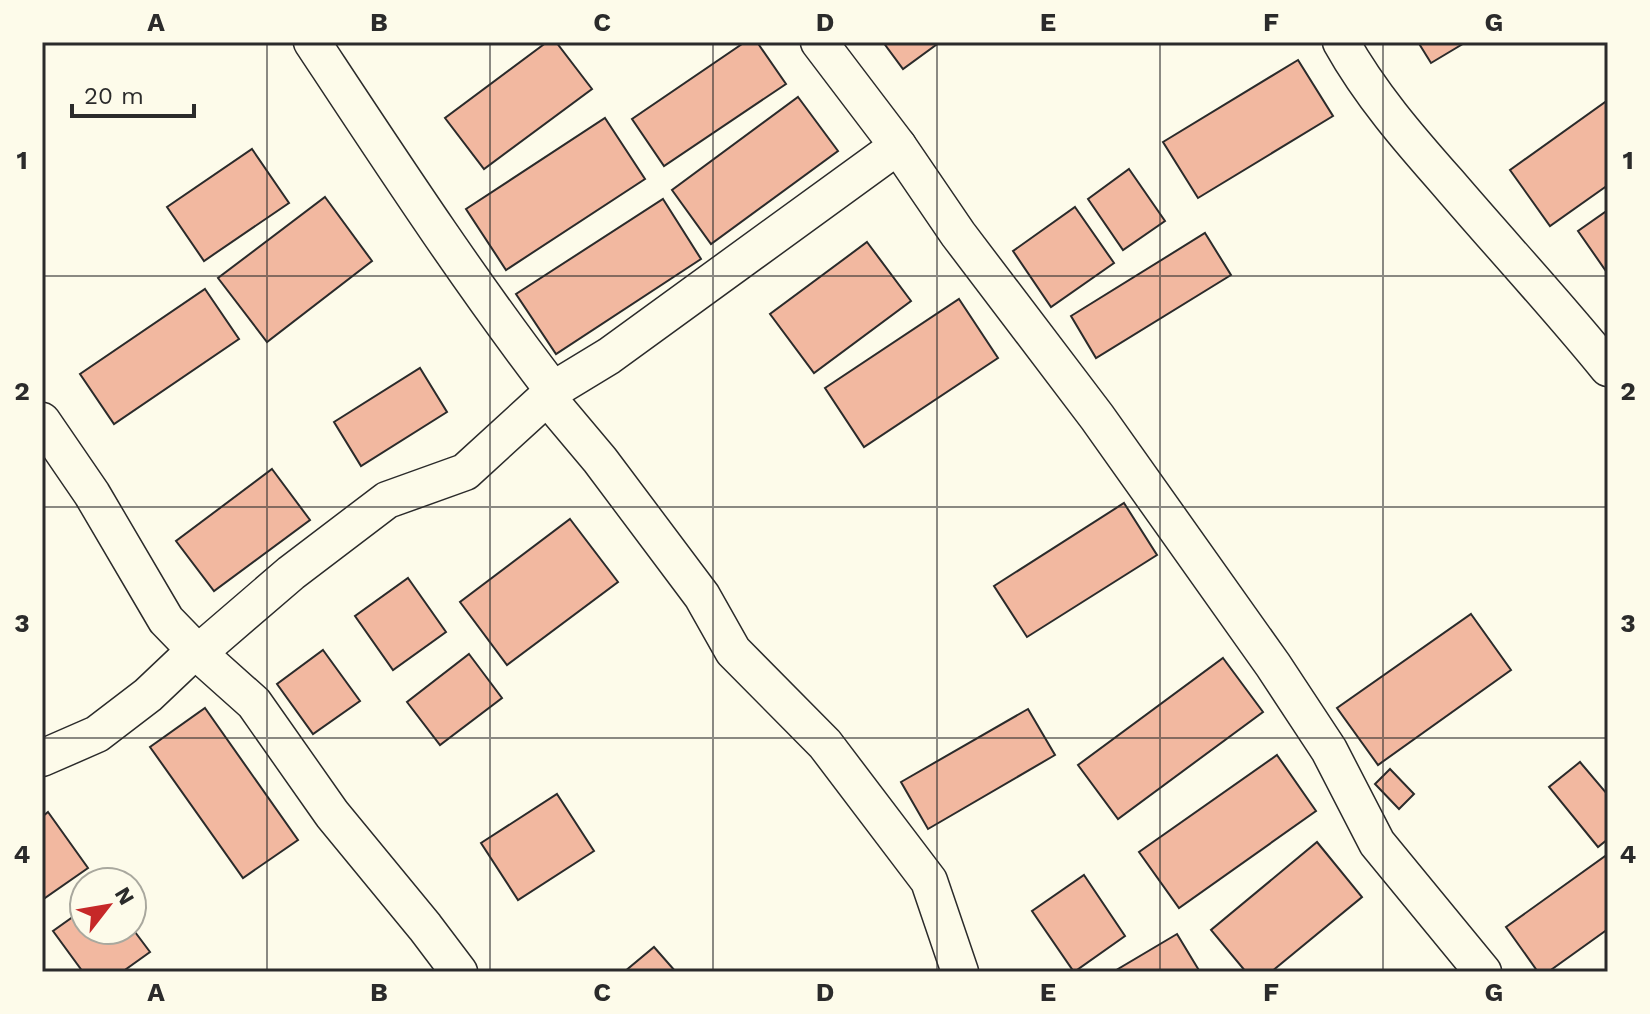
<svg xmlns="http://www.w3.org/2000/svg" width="1650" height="1014" viewBox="0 0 1650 1014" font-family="'Work Sans',sans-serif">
<rect width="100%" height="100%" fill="#fdfbea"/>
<!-- building -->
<g fill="#f2b8a0" stroke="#2b2b2b" stroke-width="2">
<path d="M 547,42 L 556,42 L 592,89 L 484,169 L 445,118 Z"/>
<path d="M 745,42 L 757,42 L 786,84 L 664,166 L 632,119 Z"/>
<path d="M 883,42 L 940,42 L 903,69 Z"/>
<path d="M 1418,42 L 1466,42 L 1431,63 Z"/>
<path d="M 1298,60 L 1333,116 L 1198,198 L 1163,142 Z"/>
<path d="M 798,97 L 838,151 L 711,244 L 672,190 Z"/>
<path d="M 1608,100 L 1608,185 L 1550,226 L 1510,170 Z"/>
<path d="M 605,118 L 645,179 L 506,270 L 466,209 Z"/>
<path d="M 252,149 L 289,203 L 204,261 L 167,207 Z"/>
<path d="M 1129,169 L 1165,221 L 1123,250 L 1088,199 Z"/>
<path d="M 325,197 L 372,261 L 267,342 L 218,278 Z"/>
<path d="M 663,199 L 701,259 L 556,354 L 516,294 Z"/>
<path d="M 1075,207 L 1114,263 L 1051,307 L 1013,251 Z"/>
<path d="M 1608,210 L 1608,274 L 1578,231 Z"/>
<path d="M 1205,233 L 1231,275 L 1096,358 L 1071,316 Z"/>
<path d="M 867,242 L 911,301 L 814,373 L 770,314 Z"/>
<path d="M 205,289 L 239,339 L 114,424 L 80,374 Z"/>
<path d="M 959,299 L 998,358 L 864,447 L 825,388 Z"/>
<path d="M 420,368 L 447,412 L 361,466 L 334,422 Z"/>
<path d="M 272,469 L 310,520 L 214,591 L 176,541 Z"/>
<path d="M 1124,503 L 1157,555 L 1027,637 L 994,586 Z"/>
<path d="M 570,519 L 618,582 L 507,665 L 460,602 Z"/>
<path d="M 408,578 L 446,632 L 393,670 L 355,616 Z"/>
<path d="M 1471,614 L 1511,670 L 1378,765 L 1337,708 Z"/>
<path d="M 323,650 L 360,701 L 313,734 L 277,684 Z"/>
<path d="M 469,654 L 502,698 L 440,745 L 407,702 Z"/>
<path d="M 1223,658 L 1263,712 L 1118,819 L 1078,765 Z"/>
<path d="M 205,708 L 298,840 L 243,878 L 150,747 Z"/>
<path d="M 1028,709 L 1055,755 L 928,829 L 901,782 Z"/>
<path d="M 1277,755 L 1316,811 L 1179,908 L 1139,852 Z"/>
<path d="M 1580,762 L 1608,795 L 1608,839 L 1598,847 L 1549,787 Z"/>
<path d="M 1390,769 L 1414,794 L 1399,809 L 1375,784 Z"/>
<path d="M 557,794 L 594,851 L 518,900 L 481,843 Z"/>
<path d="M 48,812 L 88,868 L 42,900 L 42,817 Z"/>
<path d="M 1317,842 L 1362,897 L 1271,972 L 1246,972 L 1211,930 Z"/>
<path d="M 1608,854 L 1608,929 L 1548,972 L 1538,972 L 1506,927 Z"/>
<path d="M 1084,875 L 1125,936 L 1074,972 L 1032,911 Z"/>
<path d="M 84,909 L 84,930 L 132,930 L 132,928 L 150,952 L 122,972 L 83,972 L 53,931 Z"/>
<path d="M 1177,934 L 1200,972 L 1113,972 Z"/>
<path d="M 654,947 L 676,972 L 624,972 Z"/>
</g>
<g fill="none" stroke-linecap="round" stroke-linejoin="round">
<defs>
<g id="minor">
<path d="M 312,42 C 390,160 467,278 553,390 L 547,397 L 600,460 L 702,596 L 733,651 L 825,744 L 929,881 L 960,972"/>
<path d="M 819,42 L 898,146 L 958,234 L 1097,417 L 1273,665 L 1329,750 L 1377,843 L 1483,972"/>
<path d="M 1341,42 C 1370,94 1409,139 1448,183 C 1501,245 1557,305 1608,368"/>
<path d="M 553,390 L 609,356 L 898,146"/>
<path d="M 42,421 L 92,494 L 166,620 L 198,653 L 254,703 L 332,814 L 425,927 L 459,972"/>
<path d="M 42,758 L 97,734 L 148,695 L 186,659 L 198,653 L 291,573 L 387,500 L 465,472 L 547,397"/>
</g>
</defs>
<!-- minor casing -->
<use href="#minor" stroke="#2b2b2b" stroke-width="39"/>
<!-- minor -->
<use href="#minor" stroke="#fdfbea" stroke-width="36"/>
</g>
<!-- grid -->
<path fill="none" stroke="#2b2b2b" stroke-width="2" stroke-opacity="0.55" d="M 267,42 L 267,972M 490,42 L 490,972M 713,42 L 713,972M 937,42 L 937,972M 1160,42 L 1160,972M 1383,42 L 1383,972M 42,276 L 1608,276M 42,507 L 1608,507M 42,738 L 1608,738"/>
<!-- border -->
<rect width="1650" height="1014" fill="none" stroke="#fdfbea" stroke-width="88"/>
<!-- north arrow -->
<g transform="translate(108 906) rotate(59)"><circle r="38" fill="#fdfbea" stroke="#a9a89e" stroke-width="2"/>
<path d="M0-6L14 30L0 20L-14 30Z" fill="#c62828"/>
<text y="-12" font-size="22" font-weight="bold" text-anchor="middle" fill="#2b2b2b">N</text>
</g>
<!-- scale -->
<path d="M72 104v12h122v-12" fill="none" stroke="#2b2b2b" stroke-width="4"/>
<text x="84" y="104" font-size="24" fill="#2b2b2b" stroke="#fdfbea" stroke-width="6" paint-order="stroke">20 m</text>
<rect x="44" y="44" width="1562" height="926" fill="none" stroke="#2b2b2b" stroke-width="3"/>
<g font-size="26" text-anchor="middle" font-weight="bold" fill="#2b2b2b">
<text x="156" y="31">A</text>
<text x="379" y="31">B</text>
<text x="602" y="31">C</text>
<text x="825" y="31">D</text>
<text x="1048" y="31">E</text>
<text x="1271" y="31">F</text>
<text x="1494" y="31">G</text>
<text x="22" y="169">1</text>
<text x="1628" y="169">1</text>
<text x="22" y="400">2</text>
<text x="1628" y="400">2</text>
<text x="22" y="632">3</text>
<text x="1628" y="632">3</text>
<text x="22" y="863">4</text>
<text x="1628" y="863">4</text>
<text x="156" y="1001">A</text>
<text x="379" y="1001">B</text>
<text x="602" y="1001">C</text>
<text x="825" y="1001">D</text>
<text x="1048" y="1001">E</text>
<text x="1271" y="1001">F</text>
<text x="1494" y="1001">G</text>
</g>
</svg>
